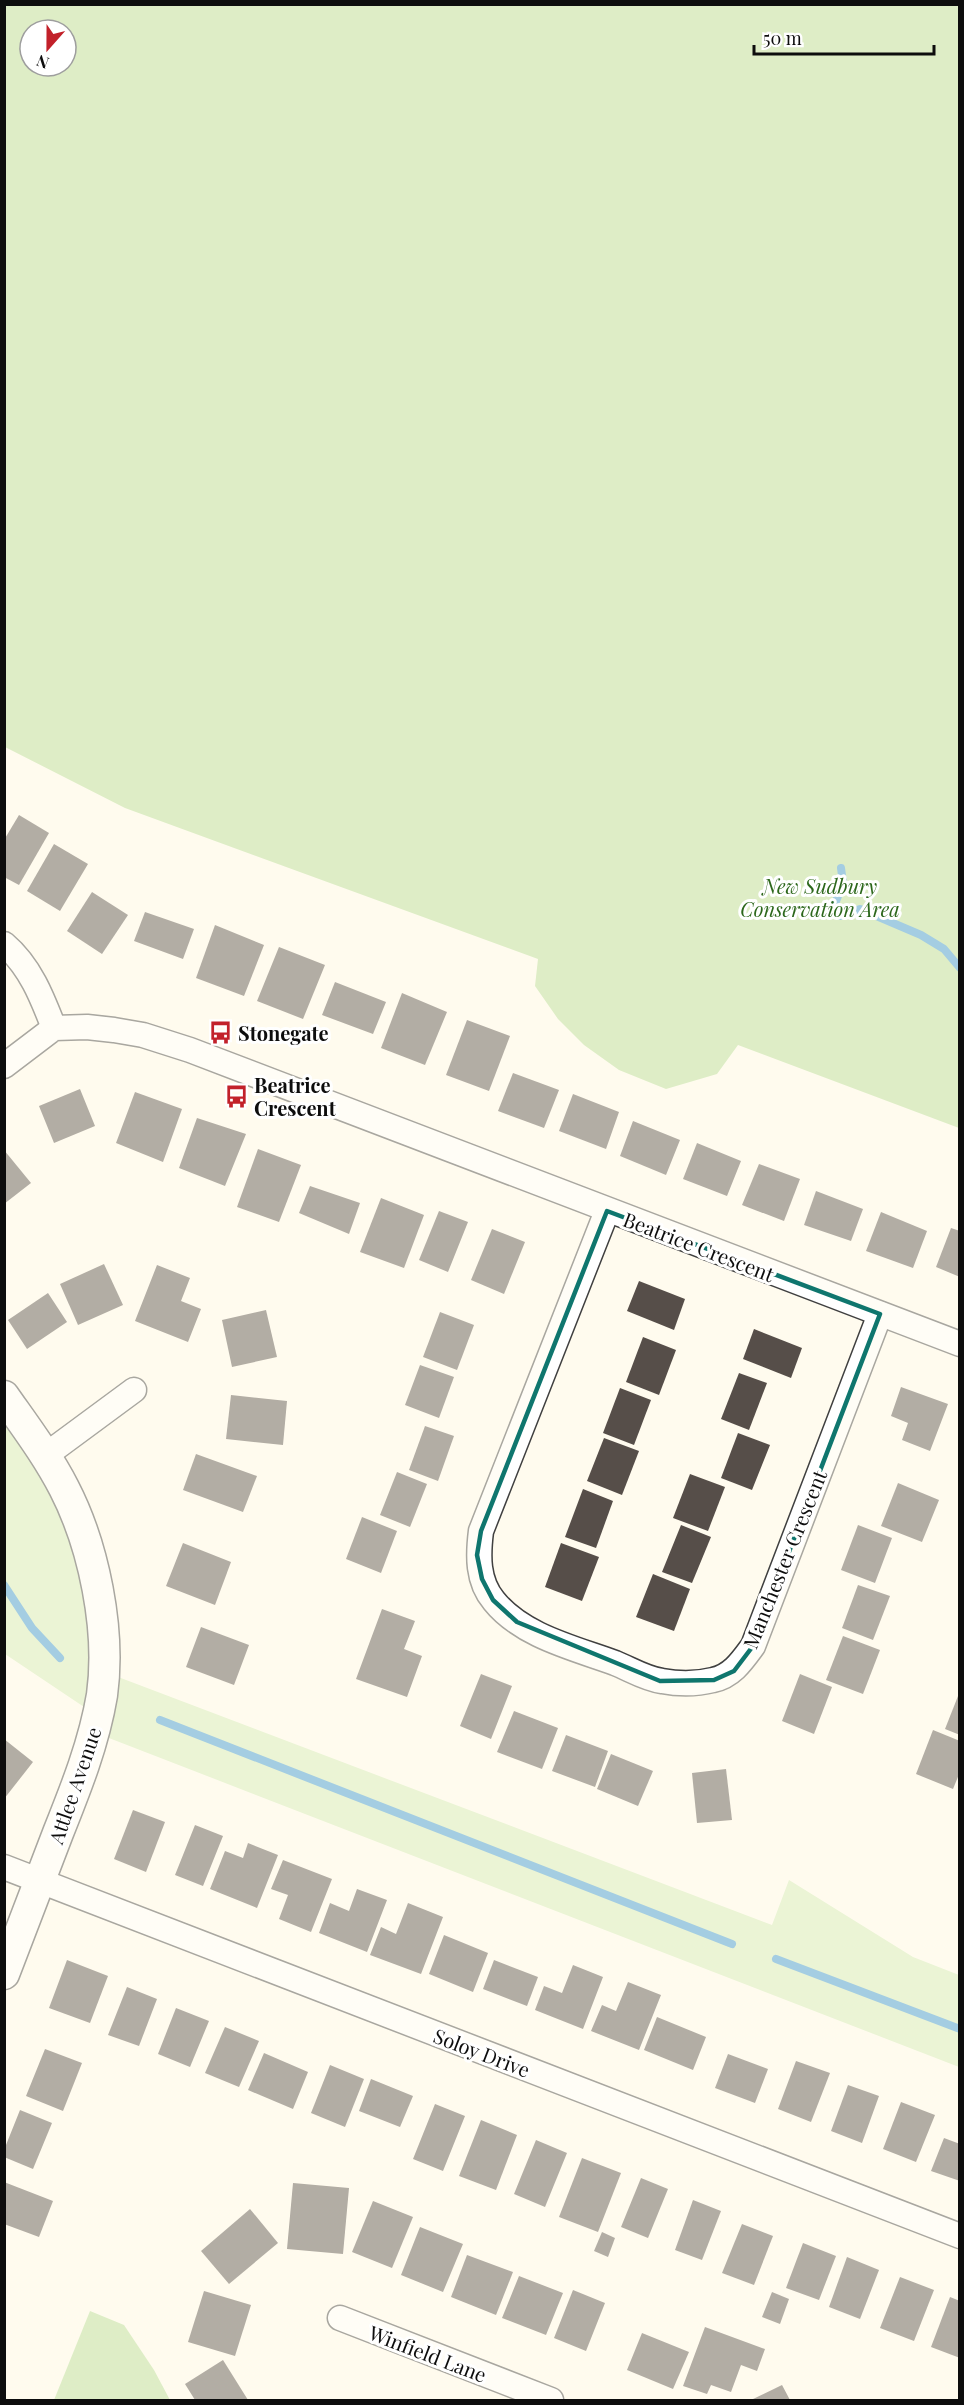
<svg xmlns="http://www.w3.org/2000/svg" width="964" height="2405" viewBox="0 0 964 2405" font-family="'Playfair Display',serif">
<rect width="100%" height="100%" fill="#fffbee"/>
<!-- green -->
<path fill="#d2ebb6" d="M 4,1394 L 48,1456 L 105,1672 L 772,1925 L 789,1880 L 913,1957 L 959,1975 L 959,2067 L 96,1733 L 99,1717 L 5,1654 Z"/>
<!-- forest -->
<g fill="#b6dc95" fill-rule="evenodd">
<path d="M 4,5 L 959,5 L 959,1128 L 738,1045 L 717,1074 L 666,1089 L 619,1070 L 584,1045 L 558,1019 L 535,986 L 538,959 L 125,808 L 5,747 ZM 30,30 L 66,30 L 66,66 L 30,66 Z"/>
<path d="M 90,2311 L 124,2325 L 154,2370 L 170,2400 L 54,2400 Z"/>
</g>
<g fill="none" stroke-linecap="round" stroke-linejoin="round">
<!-- stream -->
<g stroke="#3595d2" stroke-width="8">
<path d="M 841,868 L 843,883 L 833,909 L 840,916 L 860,909 L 921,935 L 944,949 L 960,968"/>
<path d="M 4,1585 L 32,1628 L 60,1658"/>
<path d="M 160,1720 L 732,1944"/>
<path d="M 776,1959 L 960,2029"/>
</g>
</g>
<!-- building -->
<g fill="#564e49">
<path d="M 19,815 L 49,833 L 19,885 L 4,877 L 4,840 Z"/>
<path d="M 54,844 L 88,864 L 60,911 L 27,891 Z"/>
<path d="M 92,892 L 128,915 L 102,954 L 67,931 Z"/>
<path d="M 145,912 L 194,929 L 183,959 L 134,941 Z"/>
<path d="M 215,925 L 264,945 L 244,996 L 196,978 Z"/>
<path d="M 279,947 L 325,965 L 303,1019 L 257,1001 Z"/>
<path d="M 335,982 L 386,1002 L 373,1034 L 322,1015 Z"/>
<path d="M 402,993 L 447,1012 L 425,1065 L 381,1048 Z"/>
<path d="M 467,1020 L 510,1036 L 489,1091 L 446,1075 Z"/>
<path d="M 513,1073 L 559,1090 L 544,1128 L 498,1111 Z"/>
<path d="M 80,1089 L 95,1126 L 54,1143 L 39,1106 Z"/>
<path d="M 135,1092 L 182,1109 L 163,1162 L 116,1143 Z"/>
<path d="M 573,1094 L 619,1112 L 606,1149 L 559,1131 Z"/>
<path d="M 197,1118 L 246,1134 L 225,1186 L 179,1168 Z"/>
<path d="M 633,1121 L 680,1140 L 666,1175 L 620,1156 Z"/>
<path d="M 697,1143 L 741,1161 L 727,1196 L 683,1179 Z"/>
<path d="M 258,1149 L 301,1165 L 279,1222 L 237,1207 Z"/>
<path d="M 4,1150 L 31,1183 L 4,1204 Z"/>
<path d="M 759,1164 L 800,1179 L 784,1221 L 742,1205 Z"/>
<path d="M 310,1186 L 360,1203 L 349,1234 L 299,1213 Z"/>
<path d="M 816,1191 L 863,1209 L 851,1241 L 804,1225 Z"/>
<path d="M 381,1198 L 424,1215 L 404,1268 L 360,1252 Z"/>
<path d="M 439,1211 L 468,1222 L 448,1272 L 419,1260 Z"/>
<path d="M 881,1212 L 927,1231 L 913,1268 L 866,1251 Z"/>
<path d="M 951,1228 L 960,1231 L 960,1277 L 936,1267 Z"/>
<path d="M 492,1229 L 525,1242 L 504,1294 L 471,1280 Z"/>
<path d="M 104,1264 L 123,1305 L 78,1325 L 60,1284 Z"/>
<path d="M 157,1265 L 190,1278 L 181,1301 L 201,1309 L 188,1342 L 135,1321 Z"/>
<path d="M 639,1281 L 685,1299 L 674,1330 L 627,1311 Z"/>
<path d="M 48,1293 L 67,1322 L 27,1349 L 8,1320 Z"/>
<path d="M 266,1310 L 277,1357 L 232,1367 L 222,1320 Z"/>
<path d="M 440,1312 L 474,1325 L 457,1370 L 423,1357 Z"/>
<path d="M 754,1329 L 802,1348 L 791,1378 L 743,1359 Z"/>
<path d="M 643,1337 L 676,1350 L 659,1395 L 626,1382 Z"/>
<path d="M 420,1365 L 454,1377 L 439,1418 L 405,1405 Z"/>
<path d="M 739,1373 L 767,1383 L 749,1430 L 721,1419 Z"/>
<path d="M 901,1387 L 948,1404 L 930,1451 L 902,1440 L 908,1423 L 891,1416 Z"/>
<path d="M 620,1388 L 651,1400 L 634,1445 L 603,1433 Z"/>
<path d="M 231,1395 L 287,1401 L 283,1445 L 226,1439 Z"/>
<path d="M 425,1426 L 454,1436 L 438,1481 L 409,1470 Z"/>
<path d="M 738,1433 L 770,1445 L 752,1490 L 721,1478 Z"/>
<path d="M 604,1438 L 639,1451 L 622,1495 L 587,1481 Z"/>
<path d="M 196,1454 L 257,1476 L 243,1512 L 183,1490 Z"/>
<path d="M 397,1472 L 427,1484 L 410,1527 L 380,1515 Z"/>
<path d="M 690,1474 L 725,1487 L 708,1531 L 673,1518 Z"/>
<path d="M 898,1483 L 939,1500 L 922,1542 L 881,1526 Z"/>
<path d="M 583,1489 L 613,1501 L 596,1548 L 565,1537 Z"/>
<path d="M 362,1517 L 397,1531 L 381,1573 L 346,1559 Z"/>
<path d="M 681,1525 L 711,1537 L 692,1583 L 662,1572 Z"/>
<path d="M 858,1525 L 892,1538 L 875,1583 L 841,1570 Z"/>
<path d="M 183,1543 L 231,1562 L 215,1605 L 166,1586 Z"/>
<path d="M 561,1543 L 599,1557 L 582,1601 L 545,1587 Z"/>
<path d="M 653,1574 L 690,1589 L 674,1631 L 636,1617 Z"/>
<path d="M 858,1585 L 890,1596 L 873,1640 L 842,1628 Z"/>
<path d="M 382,1609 L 415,1621 L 404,1649 L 422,1656 L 407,1697 L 356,1679 Z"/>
<path d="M 201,1627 L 249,1645 L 234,1685 L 186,1667 Z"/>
<path d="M 843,1636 L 880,1650 L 863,1694 L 826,1680 Z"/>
<path d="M 481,1674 L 512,1686 L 491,1739 L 460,1726 Z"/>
<path d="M 800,1674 L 832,1687 L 814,1734 L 782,1721 Z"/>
<path d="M 960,1691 L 960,1735 L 945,1729 Z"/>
<path d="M 514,1711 L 558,1728 L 542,1769 L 497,1752 Z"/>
<path d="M 933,1730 L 960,1741 L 960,1772 L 953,1789 L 916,1774 Z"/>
<path d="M 566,1735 L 608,1751 L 595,1787 L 552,1771 Z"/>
<path d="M 4,1739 L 33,1762 L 4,1799 Z"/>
<path d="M 611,1754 L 653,1771 L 638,1806 L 597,1789 Z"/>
<path d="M 726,1769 L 732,1820 L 697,1823 L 692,1773 Z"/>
<path d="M 133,1810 L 165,1822 L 146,1872 L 114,1859 Z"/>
<path d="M 195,1825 L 223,1836 L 203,1886 L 175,1875 Z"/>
<path d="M 248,1843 L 278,1855 L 257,1908 L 210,1889 L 225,1851 L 243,1858 Z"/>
<path d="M 283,1860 L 332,1879 L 311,1932 L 279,1919 L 288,1895 L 271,1889 Z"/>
<path d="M 357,1889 L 387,1900 L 367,1952 L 319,1933 L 330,1903 L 349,1911 Z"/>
<path d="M 408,1903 L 443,1917 L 421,1974 L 370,1955 L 381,1927 L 396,1934 Z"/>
<path d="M 444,1935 L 488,1953 L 473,1992 L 429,1974 Z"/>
<path d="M 67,1960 L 108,1976 L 90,2023 L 49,2008 Z"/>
<path d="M 494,1960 L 538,1977 L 527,2006 L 483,1989 Z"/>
<path d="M 573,1965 L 603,1977 L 583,2029 L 535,2010 L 544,1986 L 562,1993 Z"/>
<path d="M 628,1982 L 661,1995 L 639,2050 L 591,2031 L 602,2005 L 616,2011 Z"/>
<path d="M 127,1987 L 157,1999 L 139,2046 L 108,2035 Z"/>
<path d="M 176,2008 L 209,2021 L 190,2067 L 158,2054 Z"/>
<path d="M 657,2017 L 706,2037 L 693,2070 L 644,2050 Z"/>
<path d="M 225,2027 L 259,2041 L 239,2087 L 205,2073 Z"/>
<path d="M 45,2049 L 82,2063 L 63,2111 L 26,2096 Z"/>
<path d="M 264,2053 L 308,2072 L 293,2109 L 248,2090 Z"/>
<path d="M 728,2054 L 768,2069 L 755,2103 L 715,2088 Z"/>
<path d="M 796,2061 L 830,2073 L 811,2122 L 778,2109 Z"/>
<path d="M 330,2065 L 364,2079 L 345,2127 L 311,2113 Z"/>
<path d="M 371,2079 L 413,2096 L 400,2127 L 359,2111 Z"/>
<path d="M 848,2085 L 879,2096 L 862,2143 L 831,2131 Z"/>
<path d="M 901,2102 L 935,2115 L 916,2162 L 883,2149 Z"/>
<path d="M 435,2104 L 465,2116 L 443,2171 L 413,2159 Z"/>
<path d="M 20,2110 L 52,2123 L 33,2169 L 4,2157 L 4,2150 Z"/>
<path d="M 481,2120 L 517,2135 L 496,2190 L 459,2176 Z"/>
<path d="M 944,2138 L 960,2144 L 960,2181 L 931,2171 Z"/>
<path d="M 536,2140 L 567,2153 L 545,2207 L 514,2194 Z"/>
<path d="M 582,2158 L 621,2173 L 598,2232 L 559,2217 Z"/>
<path d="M 641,2178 L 668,2189 L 648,2238 L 621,2227 Z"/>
<path d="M 4,2182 L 53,2201 L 39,2237 L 4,2224 Z"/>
<path d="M 293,2183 L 349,2188 L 343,2254 L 287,2249 Z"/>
<path d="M 693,2200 L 721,2211 L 702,2260 L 675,2250 Z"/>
<path d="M 373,2201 L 413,2217 L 392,2268 L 352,2252 Z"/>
<path d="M 250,2209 L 278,2243 L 229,2284 L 201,2251 Z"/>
<path d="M 742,2224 L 773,2236 L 754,2285 L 722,2273 Z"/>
<path d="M 420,2227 L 463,2244 L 443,2292 L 401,2275 Z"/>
<path d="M 602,2232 L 615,2238 L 608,2257 L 594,2251 Z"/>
<path d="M 803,2243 L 836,2256 L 819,2300 L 786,2288 Z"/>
<path d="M 467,2255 L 513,2272 L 496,2315 L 451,2297 Z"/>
<path d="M 847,2257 L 879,2270 L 860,2319 L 829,2307 Z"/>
<path d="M 519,2276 L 563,2293 L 546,2335 L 502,2318 Z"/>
<path d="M 900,2277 L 934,2290 L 914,2341 L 880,2328 Z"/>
<path d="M 573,2290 L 605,2303 L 586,2351 L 554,2338 Z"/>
<path d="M 204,2291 L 251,2305 L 235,2356 L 188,2342 Z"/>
<path d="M 772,2292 L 789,2299 L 780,2324 L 762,2317 Z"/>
<path d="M 950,2297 L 960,2301 L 960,2358 L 931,2347 Z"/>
<path d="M 705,2327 L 765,2349 L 757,2371 L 741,2365 L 731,2392 L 711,2385 L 707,2394 L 683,2386 Z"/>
<path d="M 642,2333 L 689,2352 L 673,2389 L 627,2370 Z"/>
<path d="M 223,2360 L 248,2400 L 195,2400 L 185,2384 Z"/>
<path d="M 782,2385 L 790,2400 L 751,2400 Z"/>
</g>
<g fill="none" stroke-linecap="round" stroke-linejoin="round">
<defs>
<g id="minor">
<path d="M 4,944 C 30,966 42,997 54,1028"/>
<path d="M 4,1066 L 54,1028 L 87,1027 L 114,1030 L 143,1035 L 190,1050 L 960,1344"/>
<path d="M 607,1211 L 481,1531 C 478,1555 477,1581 494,1601 C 522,1636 574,1648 615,1663 C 630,1669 646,1679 662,1681 C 678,1684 697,1684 713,1680 C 732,1676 742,1661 753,1646 L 880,1314"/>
<path d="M 46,1455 L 134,1390"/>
<path d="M 4,1867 L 960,2236"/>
<path d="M 340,2318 L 551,2400"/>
</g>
<path id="tertiary" d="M 4,1396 C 25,1426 47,1455 64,1488 C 94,1546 111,1630 102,1695 C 94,1743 76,1788 58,1833 C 40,1880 22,1927 4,1974"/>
</defs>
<!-- minor casing -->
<use href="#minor" stroke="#404040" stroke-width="27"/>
<!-- tertiary casing -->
<use href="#tertiary" stroke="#404040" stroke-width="33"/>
<!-- minor -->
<use href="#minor" stroke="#fff" stroke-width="24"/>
<!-- tertiary -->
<use href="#tertiary" stroke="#fff" stroke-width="30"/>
</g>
<!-- marked area -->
<path d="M0 0H964V2405H0ZM 607,1211 L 880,1314 L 753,1646 L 734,1671 L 714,1680 L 660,1681 L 517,1622 L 493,1600 L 482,1579 L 477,1555 L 481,1531 Z" fill="#fffbee" fill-opacity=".55" fill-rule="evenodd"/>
<path fill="none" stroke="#0f766e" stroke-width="4.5" stroke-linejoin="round" d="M 607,1211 L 880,1314 L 753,1646 L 734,1671 L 714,1680 L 660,1681 L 517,1622 L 493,1600 L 482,1579 L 477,1555 L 481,1531 Z"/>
<!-- icons -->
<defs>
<symbol id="bus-bare" viewBox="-9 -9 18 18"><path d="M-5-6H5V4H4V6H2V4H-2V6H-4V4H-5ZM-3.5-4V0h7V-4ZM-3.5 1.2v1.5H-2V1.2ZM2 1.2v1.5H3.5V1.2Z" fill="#c2212a" stroke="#fff" stroke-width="2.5" paint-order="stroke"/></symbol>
</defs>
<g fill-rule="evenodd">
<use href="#bus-bare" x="204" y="1016" width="33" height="33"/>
<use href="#bus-bare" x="220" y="1080" width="33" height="33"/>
</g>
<g text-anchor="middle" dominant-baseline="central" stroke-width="6" stroke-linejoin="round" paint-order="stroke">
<!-- park labels -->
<g font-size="20" font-style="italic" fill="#2c671b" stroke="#fff">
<text x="820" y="885">New Sudbury<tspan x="820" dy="23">Conservation Area</tspan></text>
</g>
<!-- poi labels -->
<g font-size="20" font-weight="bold" fill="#0d0d0d" stroke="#fff" text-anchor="start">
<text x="238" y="1032">Stonegate</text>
<text x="254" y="1084">Beatrice<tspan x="254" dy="23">Crescent</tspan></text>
</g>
<!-- street labels -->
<g font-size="20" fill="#0d0d0d" stroke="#fff">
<text transform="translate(699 1246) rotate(21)">Beatrice Crescent</text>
<text transform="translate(784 1559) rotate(-68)">Manchester Crescent</text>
<text transform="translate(74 1785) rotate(-71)">Attlee Avenue</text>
<text transform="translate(482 2052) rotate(21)">Soloy Drive</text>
<text transform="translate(428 2353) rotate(21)">Winfield Lane</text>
</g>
</g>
<!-- border -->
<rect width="964" height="2405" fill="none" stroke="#0d0d0d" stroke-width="12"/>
<!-- north arrow -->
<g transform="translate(48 48) rotate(201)"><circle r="28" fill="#ffffff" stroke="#9e9e9e" stroke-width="1.5"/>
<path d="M0-4.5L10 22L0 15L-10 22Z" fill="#c2212a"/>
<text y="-9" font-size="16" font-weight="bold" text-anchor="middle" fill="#0d0d0d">N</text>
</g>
<!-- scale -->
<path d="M754 45v9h180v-9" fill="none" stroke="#0d0d0d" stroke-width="3"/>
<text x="763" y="45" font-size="18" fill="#0d0d0d" stroke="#ffffff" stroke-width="4.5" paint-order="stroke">50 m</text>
</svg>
